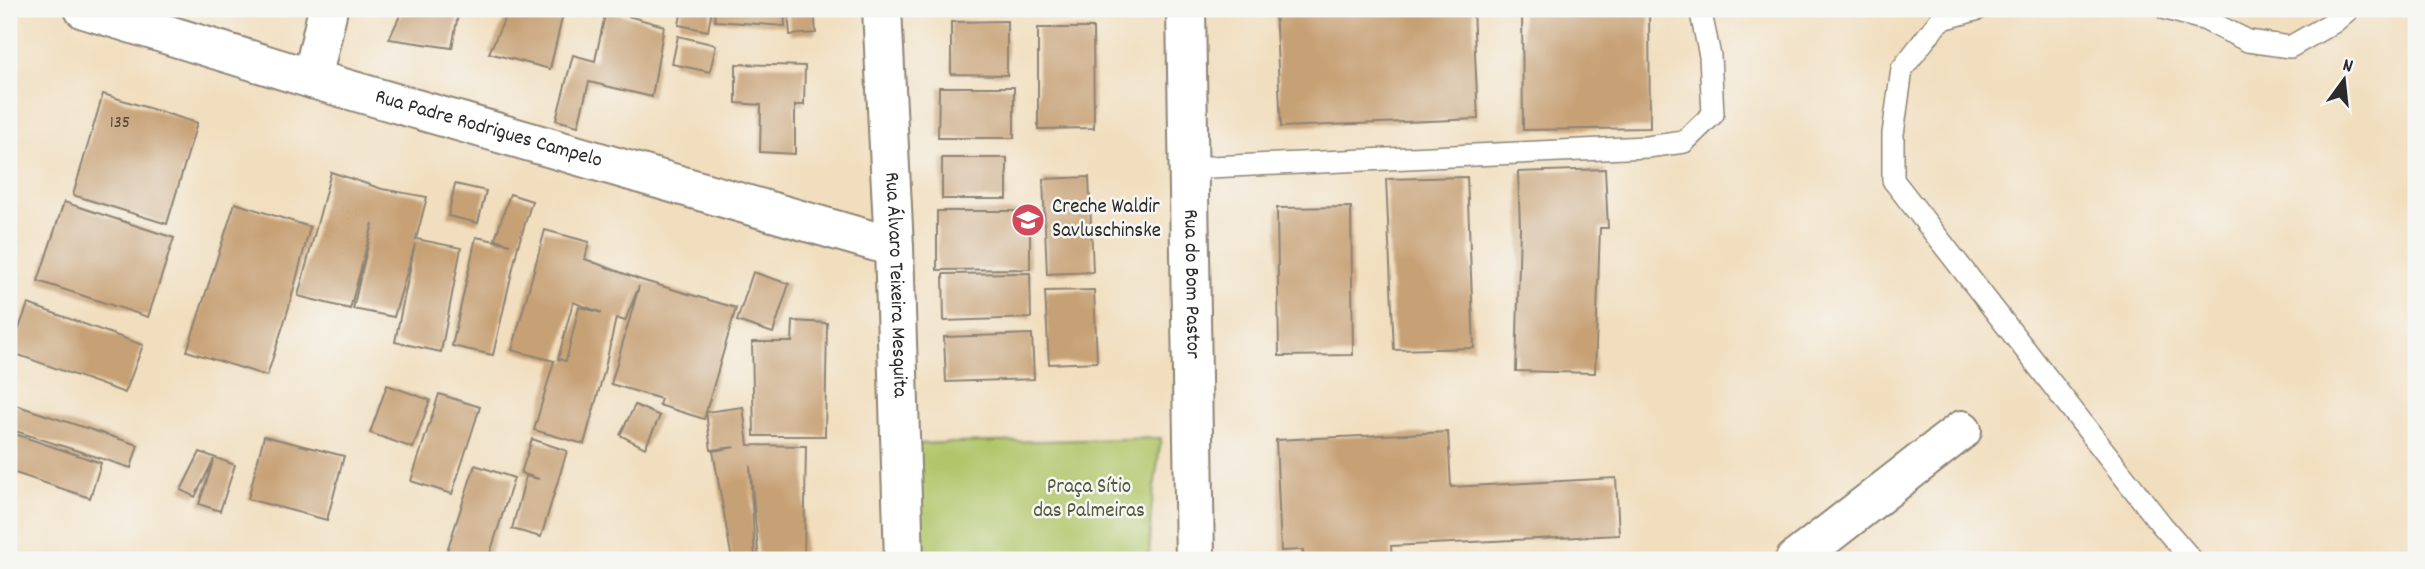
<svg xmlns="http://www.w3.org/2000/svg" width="2425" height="569" viewBox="0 0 2425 569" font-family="Dekko,sans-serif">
<rect width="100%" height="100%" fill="#f6f6f2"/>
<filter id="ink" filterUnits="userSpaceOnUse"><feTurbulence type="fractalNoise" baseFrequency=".0143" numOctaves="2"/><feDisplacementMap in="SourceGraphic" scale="14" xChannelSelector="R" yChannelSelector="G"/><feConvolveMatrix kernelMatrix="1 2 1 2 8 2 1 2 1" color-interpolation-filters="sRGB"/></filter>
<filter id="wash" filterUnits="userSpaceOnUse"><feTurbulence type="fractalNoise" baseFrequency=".00686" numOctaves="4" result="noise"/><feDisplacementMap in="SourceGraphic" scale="28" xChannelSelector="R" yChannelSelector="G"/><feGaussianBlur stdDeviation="1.57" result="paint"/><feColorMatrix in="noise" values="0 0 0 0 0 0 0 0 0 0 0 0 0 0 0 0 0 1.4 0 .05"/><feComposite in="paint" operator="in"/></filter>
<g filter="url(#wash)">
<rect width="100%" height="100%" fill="#f1debe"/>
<!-- green -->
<path fill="#b1c66a" stroke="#6e784a" stroke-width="2" d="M 1161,438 L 1151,511 L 1149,560 L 912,560 L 908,444 Z"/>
<g id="blocks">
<!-- building -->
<g fill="#c7a176" fill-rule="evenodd">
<path d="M 403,9 L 459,9 L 452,48 L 389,39 Z"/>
<path d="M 509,9 L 564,10 L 550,69 L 489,53 Z"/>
<path d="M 682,9 L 712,9 L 708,31 L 679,25 Z"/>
<path d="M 714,9 L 784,9 L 785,26 L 715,21 Z"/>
<path d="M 788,9 L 814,9 L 816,33 L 790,35 Z"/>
<path d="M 1275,9 L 1473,9 L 1478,119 L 1281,127 Z"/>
<path d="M 1522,9 L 1649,9 L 1650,128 L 1523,130 Z"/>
<path d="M 606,10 L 664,26 L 652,97 L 589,82 L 578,126 L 556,120 L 573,55 L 595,61 Z"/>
<path d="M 1007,21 L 1007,75 L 951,74 L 951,22 Z"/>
<path d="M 1038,28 L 1093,28 L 1094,128 L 1038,129 Z"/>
<path d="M 678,36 L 716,45 L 710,72 L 672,64 Z"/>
<path d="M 736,64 L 805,66 L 804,105 L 795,105 L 795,154 L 760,152 L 761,105 L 736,103 Z"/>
<path d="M 939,87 L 1014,87 L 1014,138 L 938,138 Z"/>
<path d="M 103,94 L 197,123 L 167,224 L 73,195 Z"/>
<rect x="942" y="158" width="65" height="41"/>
<path d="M 1605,169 L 1608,228 L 1600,228 L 1595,373 L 1516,371 L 1520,228 L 1518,172 Z"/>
<path d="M 331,172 L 382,189 L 427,197 L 416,239 L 461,248 L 441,352 L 395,342 L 415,244 L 394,317 L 353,309 L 373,223 L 350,309 L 298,296 Z"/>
<path d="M 1089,177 L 1093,272 L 1047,274 L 1043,179 Z"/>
<path d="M 1467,177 L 1474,348 L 1394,350 L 1386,179 Z"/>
<path d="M 455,184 L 486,191 L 478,223 L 448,216 Z"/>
<path d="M 510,194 L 532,201 L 518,246 L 493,355 L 452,346 L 476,237 L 510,244 L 495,239 Z"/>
<path d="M 64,202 L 174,238 L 148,317 L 38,281 Z"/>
<path d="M 235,203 L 310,227 L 289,307 L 267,376 L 187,351 Z"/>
<path d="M 1351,207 L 1353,355 L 1279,356 L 1277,208 Z"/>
<path d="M 937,211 L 1030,211 L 1030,269 L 937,270 Z"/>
<path d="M 545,230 L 589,242 L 585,259 L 641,280 L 736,308 L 704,419 L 659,405 L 661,399 L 611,384 L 639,286 L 625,321 L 616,318 L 604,372 L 584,444 L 534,430 L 554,361 L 512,350 ZM 573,302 L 602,313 L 579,307 L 566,361 L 558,359 Z"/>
<path d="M 753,272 L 789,284 L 773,333 L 737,321 Z"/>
<path d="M 1030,273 L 1031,318 L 944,321 L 943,274 Z"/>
<path d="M 1094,290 L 1097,362 L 1049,364 L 1045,291 Z"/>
<path d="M 28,304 L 143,345 L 125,393 L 10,352 Z"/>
<path d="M 793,321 L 827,323 L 825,436 L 754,436 L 752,342 L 792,342 Z"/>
<path d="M 1032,334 L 1034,379 L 946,382 L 944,337 Z"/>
<path d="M 387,385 L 430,400 L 413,448 L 370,433 Z"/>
<path d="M 439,394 L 480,407 L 452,494 L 411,481 Z"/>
<path d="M 9,403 L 138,445 L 131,468 L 9,429 Z"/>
<path d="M 635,405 L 660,416 L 645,448 L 620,435 Z"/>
<path d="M 743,407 L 748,445 L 806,446 L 804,560 L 759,560 L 750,465 L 755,560 L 732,560 L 713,451 L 735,447 L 711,450 L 706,412 Z"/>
<path d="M 9,432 L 101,463 L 90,498 L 9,471 Z"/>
<path d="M 1448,432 L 1451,487 L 1616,478 L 1619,535 L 1391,546 L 1392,560 L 1303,560 L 1303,550 L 1281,551 L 1276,440 Z"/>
<path d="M 264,436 L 344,456 L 327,520 L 248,499 Z"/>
<path d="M 532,439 L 567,451 L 541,537 L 512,529 L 526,476 L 539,479 L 521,473 Z"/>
<path d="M 200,452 L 235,465 L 220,511 L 199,504 L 214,459 L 195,497 L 181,490 Z"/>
<path d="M 475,465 L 514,478 L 488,560 L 444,560 Z"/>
</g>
</g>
</g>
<g filter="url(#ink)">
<use href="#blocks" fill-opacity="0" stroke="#8e8474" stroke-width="2"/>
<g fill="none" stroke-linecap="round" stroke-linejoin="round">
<defs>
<g id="service">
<path d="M 1979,9 L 1940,20 L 1902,69 L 1893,134 L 1893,180 L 2161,524 L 2192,560"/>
<path d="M 2166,9 L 2206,20 L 2248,41 L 2290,47 L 2334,22 L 2349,9"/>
<path d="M 1189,168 L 1647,147 L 1684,142 L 1713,114 L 1710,56 L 1700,9"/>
</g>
<g id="minor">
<path id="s1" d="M 84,9 L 312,79 L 894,247"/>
<path id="s2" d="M 882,9 L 894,247 L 904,560"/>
<path id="s3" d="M 1186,9 L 1195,560"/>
<path d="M 312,79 L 328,9"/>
<path d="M 1795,560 L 1962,430"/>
</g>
</defs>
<!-- service casing -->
<use href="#service" stroke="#8e8474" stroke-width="24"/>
<!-- minor casing -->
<use href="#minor" stroke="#8e8474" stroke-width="42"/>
<!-- service -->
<use href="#service" stroke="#fff" stroke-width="21"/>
<!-- minor -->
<use href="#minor" stroke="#fff" stroke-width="38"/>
</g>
</g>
<!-- icons -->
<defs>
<symbol id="school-disc" viewBox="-11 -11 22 22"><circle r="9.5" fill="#d1495b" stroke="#f6f6f2"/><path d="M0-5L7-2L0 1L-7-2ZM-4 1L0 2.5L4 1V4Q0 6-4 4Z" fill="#fff"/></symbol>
</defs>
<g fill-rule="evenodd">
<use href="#school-disc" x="1009" y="201" width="38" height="38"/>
</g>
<g text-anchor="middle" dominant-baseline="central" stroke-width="5" stroke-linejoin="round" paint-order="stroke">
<!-- number labels -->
<g font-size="18" fill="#52483e">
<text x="120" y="123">135</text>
</g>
<!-- street labels -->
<g font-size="21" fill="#2b2b2b" stroke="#f6f6f2">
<text stroke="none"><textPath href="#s1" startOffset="422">Rua Padre Rodrigues Campelo</textPath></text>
<text stroke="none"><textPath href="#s2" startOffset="276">Rua Álvaro Teixeira Mesquita</textPath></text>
<text stroke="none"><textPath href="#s3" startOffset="275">Rua do Bom Pastor</textPath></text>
</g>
<!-- poi labels -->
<g font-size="21" fill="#2b2b2b" stroke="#f6f6f2" text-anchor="start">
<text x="1052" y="208">Creche Waldir<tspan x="1052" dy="24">Savluschinske</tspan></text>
</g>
<!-- park labels -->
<g font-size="21" fill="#535a3e" stroke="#f6f6f2">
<text x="1089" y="488">Praça Sítio<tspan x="1089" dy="24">das Palmeiras</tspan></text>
</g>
</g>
<!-- margin -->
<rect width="2425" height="569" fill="none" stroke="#f6f6f2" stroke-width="35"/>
<!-- north arrow -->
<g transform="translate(2344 80) rotate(15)" stroke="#f6f6f2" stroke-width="5" paint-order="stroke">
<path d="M0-5L12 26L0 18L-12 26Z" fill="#2b2b2b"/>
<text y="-10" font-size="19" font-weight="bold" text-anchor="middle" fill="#2b2b2b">N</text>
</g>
</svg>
